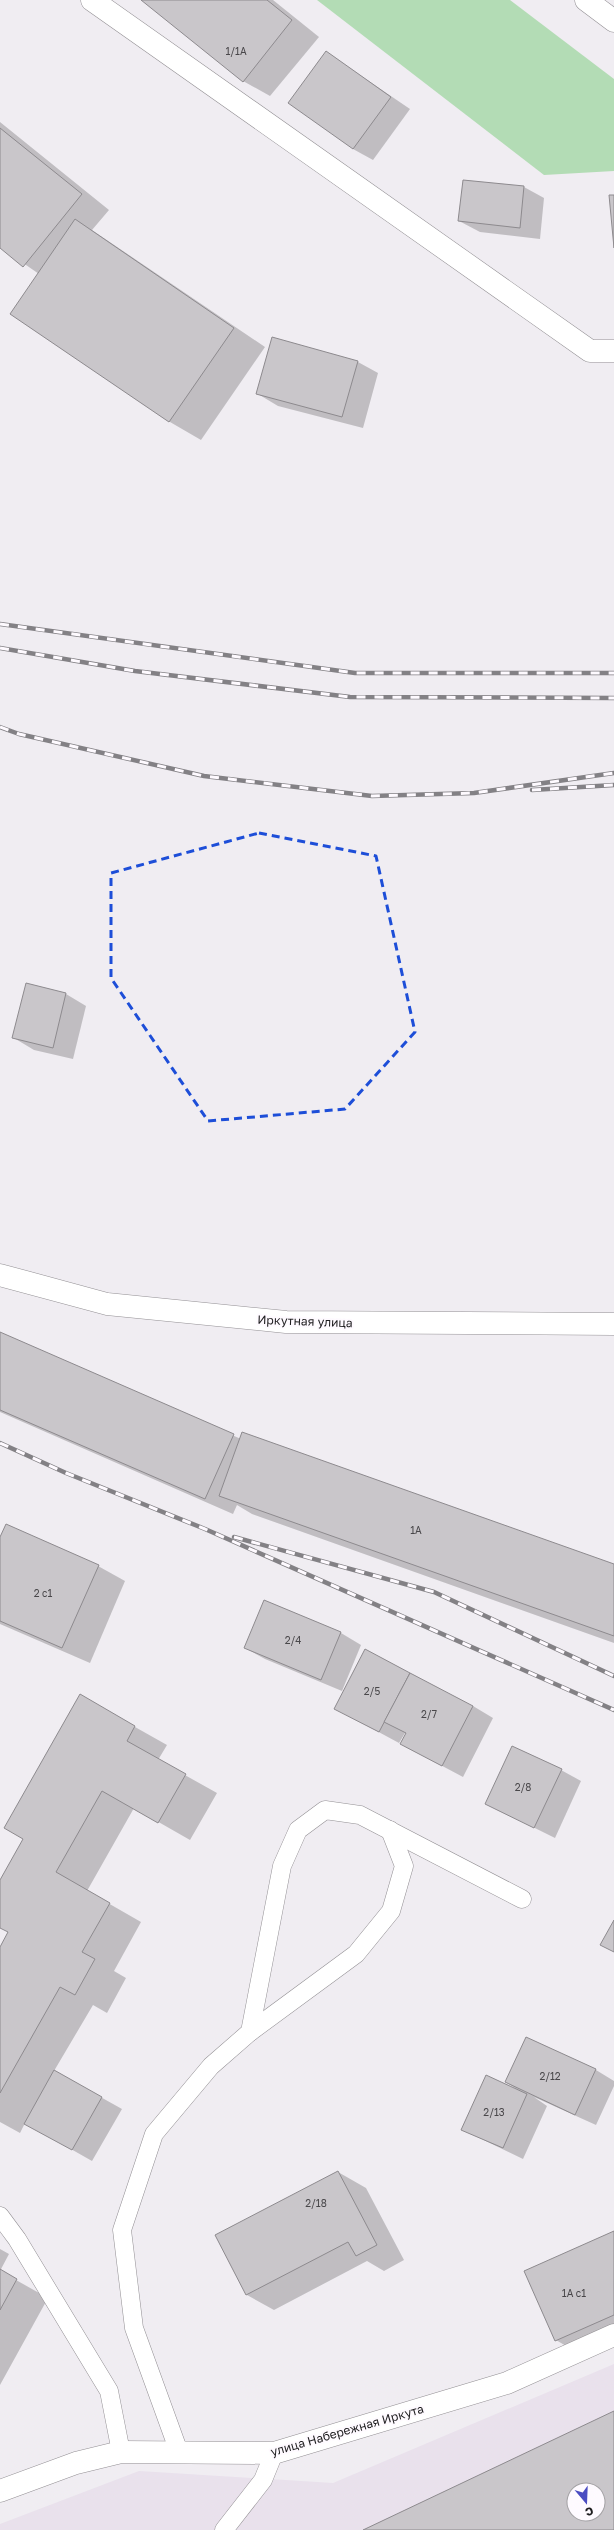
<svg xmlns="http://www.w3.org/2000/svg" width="614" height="2530" viewBox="0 0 614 2530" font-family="'Golos Text',sans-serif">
<rect width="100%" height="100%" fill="#f0edf2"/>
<!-- built -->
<path fill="#e9e1ec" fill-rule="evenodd" d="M 614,2364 L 614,2530 L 0,2530 L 0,2524 L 139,2471 L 333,2483 ZM 574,2490 L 598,2490 L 598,2514 L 574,2514 Z"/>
<!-- green -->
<path fill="#b3dcb5" d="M 317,0 L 510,0 L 614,79 L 614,171 L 544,175 Z"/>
<!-- shadow -->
<g fill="#0003">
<path d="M 143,0 L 273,0 L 319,37 L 270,96 L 243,81 Z"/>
<path d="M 326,52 L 410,109 L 373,160 L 353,149 Z"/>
<path d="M 0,122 L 109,210 L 92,230 L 265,347 L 201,440 L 170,422 L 12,314 L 39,274 L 0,247 Z"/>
<path d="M 524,187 L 544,198 L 540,239 L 480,232 L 459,221 Z"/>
<path d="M 358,362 L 378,373 L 363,428 L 278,406 L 258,394 Z"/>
<path d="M 26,985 L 66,994 L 86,1006 L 73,1059 L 34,1050 L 14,1038 Z"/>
<path d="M 0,1333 L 241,1439 L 614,1565 L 614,1643 L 252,1514 L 237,1505 L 233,1514 L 0,1412 Z"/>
<path d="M 0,1540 L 98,1566 L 125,1581 L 90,1663 L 0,1624 Z"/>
<path d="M 265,1601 L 341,1633 L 361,1645 L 342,1691 L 265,1659 L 245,1648 Z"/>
<path d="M 80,1696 L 167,1745 L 158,1760 L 217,1793 L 190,1840 L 134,1808 L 87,1891 L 141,1922 L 114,1971 L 126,1978 L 107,2013 L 93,2005 L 54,2071 L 122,2109 L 92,2161 L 25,2123 L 20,2133 L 0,2122 L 0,1949 L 10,1932 L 0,1926 L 0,1882 L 25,1838 Z"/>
<path d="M 473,1706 L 493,1718 L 463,1777 L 401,1744 L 407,1734 L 405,1733 L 399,1743 L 336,1709 Z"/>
<path d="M 561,1770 L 581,1781 L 555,1838 L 486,1804 Z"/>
<path d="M 526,2038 L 596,2070 L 614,2081 L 614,2086 L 596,2125 L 534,2097 L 547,2106 L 523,2159 L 463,2130 L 519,2091 L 506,2082 Z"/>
<path d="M 338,2172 L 366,2188 L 404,2260 L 384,2271 L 367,2261 L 274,2310 L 247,2295 L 216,2236 Z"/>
<path d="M 614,2232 L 614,2342 L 583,2356 L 556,2340 Z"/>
<path d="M 0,2249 L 9,2254 L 0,2271 L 48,2298 L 0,2385 Z"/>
</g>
<!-- building -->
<g fill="#c9c6ca" stroke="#8d8a8e" fill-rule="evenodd">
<path d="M 141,0 L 267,0 L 292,20 L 243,82 Z"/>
<path d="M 326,51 L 391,97 L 353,149 L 288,103 Z"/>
<path d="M 0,128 L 82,194 L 23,267 L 0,248 Z"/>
<path d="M 463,180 L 524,186 L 520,228 L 458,221 Z"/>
<path d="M 609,195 L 614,195 L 614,248 Z"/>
<path d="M 75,219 L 234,328 L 169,422 L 10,314 Z"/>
<path d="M 272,337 L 358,361 L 342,417 L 256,394 Z"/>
<path d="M 26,983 L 66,993 L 53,1048 L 12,1038 Z"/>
<path d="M 0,1332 L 234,1434 L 205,1499 L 0,1410 Z"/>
<path d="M 242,1432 L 614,1564 L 614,1636 L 219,1496 Z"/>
<path d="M 6,1524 L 99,1565 L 62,1648 L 0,1621 L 0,1537 Z"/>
<path d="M 264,1600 L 341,1632 L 321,1680 L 244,1648 Z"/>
<path d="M 365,1649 L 410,1673 L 379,1732 L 334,1709 Z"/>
<path d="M 410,1673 L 473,1706 L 442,1766 L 400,1744 L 406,1733 L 384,1722 Z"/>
<path d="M 80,1694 L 135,1726 L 127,1741 L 186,1774 L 158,1823 L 102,1791 L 56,1872 L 110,1903 L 82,1952 L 95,1959 L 75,1995 L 60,1987 L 0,2093 L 0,1947 L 8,1932 L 0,1928 L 0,1880 L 23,1839 L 4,1828 Z"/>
<path d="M 512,1746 L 562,1769 L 534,1828 L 485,1804 Z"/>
<path d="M 614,1920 L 614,1952 L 600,1945 Z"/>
<path d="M 526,2037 L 596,2069 L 575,2115 L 505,2082 Z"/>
<path d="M 54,2070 L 102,2097 L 72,2150 L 24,2124 Z"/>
<path d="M 486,2075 L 527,2094 L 503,2148 L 461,2130 Z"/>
<path d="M 338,2171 L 377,2245 L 356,2256 L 348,2242 L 246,2295 L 215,2235 Z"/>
<path d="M 614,2231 L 614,2315 L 555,2341 L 524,2271 Z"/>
<path d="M 0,2269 L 17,2279 L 0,2310 Z"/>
<path d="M 614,2411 L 614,2530 L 363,2530 ZM 574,2490 L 598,2490 L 598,2514 L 574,2514 Z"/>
</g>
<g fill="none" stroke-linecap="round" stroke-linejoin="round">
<defs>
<g id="lane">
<path d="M 250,2032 L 356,1954 L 391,1911 L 404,1866 L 390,1830"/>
<path d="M 0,2216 L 17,2239 L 109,2391 L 121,2452"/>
<path d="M 179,2452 L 134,2328 L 122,2230 L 154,2134 L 211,2066 L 250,2032 L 282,1866 L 298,1830 L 325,1810 L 360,1815 L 522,1899"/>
<path d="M 224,2530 L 263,2480 L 274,2453"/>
</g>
<g id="street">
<path d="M 92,0 L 590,351 L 614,351"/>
<path d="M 586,0 L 614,21"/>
<path d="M 0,2491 L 76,2463 L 121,2452 L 274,2453 L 507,2383 L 614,2335"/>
</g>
<path id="secondary" d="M 0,1275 L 107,1304 L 286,1322 L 614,1324"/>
</defs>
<!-- lane casing -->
<use href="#lane" stroke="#939094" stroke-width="19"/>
<!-- street casing -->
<use href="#street" stroke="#939094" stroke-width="23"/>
<!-- secondary casing -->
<use href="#secondary" stroke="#939094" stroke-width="23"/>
<!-- lane -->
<use href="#lane" stroke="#fff" stroke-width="18"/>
<!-- street -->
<use href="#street" stroke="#fff" stroke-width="22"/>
<!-- secondary -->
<use href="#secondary" stroke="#fff" stroke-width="22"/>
<defs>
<g id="rail">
<path d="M 0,624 L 355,673 L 614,673"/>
<path d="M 0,648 L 135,671 L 350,697 L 614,698"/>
<path d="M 0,727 L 19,734 L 204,776 L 372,796 L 474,793 L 614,773"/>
<path d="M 532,790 L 614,785"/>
<path d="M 0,1443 L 66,1473 L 205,1529 L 614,1710"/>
<path d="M 234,1537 L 434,1592 L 614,1676"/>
</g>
</defs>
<!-- rail casing -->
<use href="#rail" stroke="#838185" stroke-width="4.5"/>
<!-- rail -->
<use href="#rail" stroke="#fefaff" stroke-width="3" stroke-dasharray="9" stroke-linecap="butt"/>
</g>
<!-- marked area -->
<path fill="none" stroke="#1d4ed8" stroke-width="3" stroke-dasharray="8 5" stroke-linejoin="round" d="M 259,833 L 376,856 L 415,1032 L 345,1109 L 208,1121 L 111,978 L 111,873 Z"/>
<g text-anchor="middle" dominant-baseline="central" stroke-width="4" stroke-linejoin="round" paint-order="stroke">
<!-- number labels -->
<g font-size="10" fill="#49474a">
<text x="236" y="51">1/1А</text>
<text x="416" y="1530">1А</text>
<text x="43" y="1593">2 с1</text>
<text x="293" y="1640">2/4</text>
<text x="372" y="1691">2/5</text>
<text x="429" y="1714">2/7</text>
<text x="523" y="1787">2/8</text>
<text x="550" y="2076">2/12</text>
<text x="494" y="2112">2/13</text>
<text x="316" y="2203">2/18</text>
<text x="574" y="2293">1А с1</text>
</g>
<!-- street labels -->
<g font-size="12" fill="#1e1d1f" stroke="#fefaff">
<text transform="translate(305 1321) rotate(2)">Иркутная улица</text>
<text transform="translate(347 2430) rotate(-16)">улица Набережная Иркута</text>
</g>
</g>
<!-- north arrow -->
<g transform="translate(586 2502) rotate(161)"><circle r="19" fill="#fefaff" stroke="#a4a2a5"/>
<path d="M0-3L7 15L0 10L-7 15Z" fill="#4a4cc2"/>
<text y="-6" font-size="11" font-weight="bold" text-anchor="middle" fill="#1e1d1f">С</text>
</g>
</svg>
